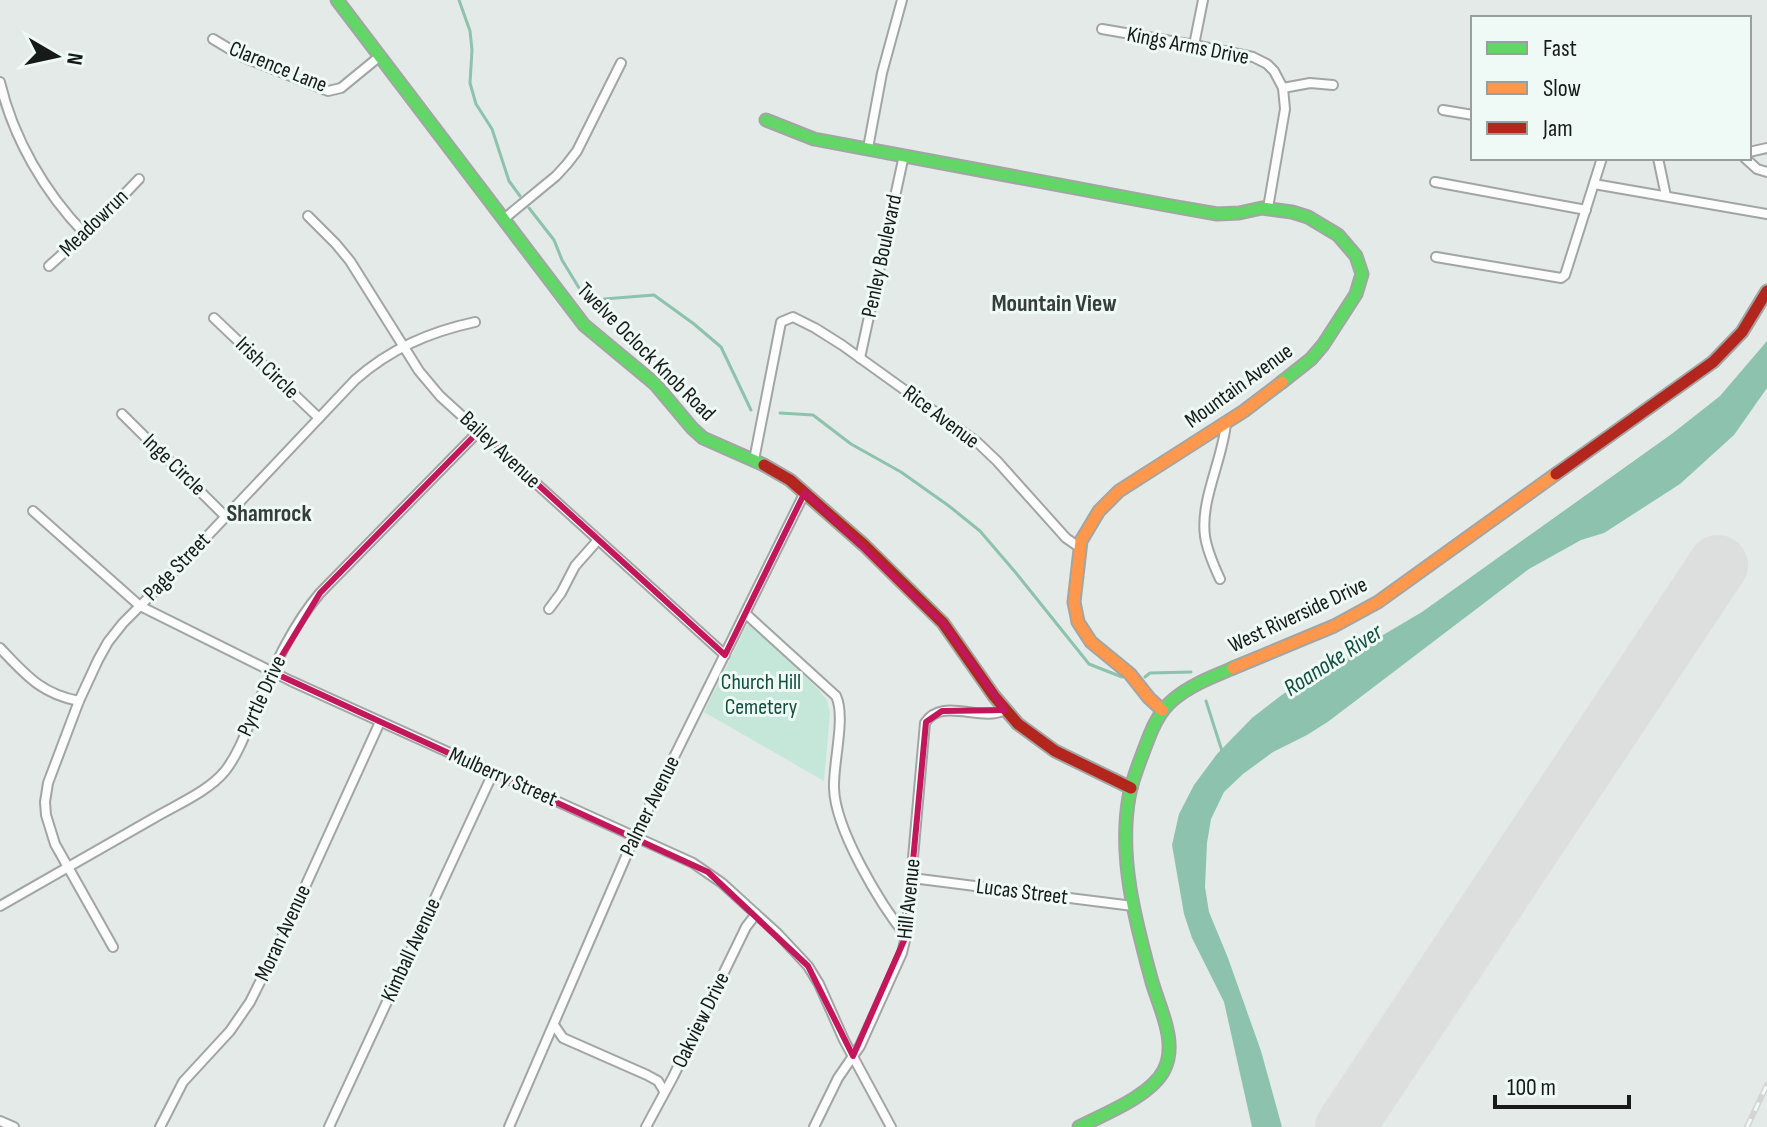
<svg xmlns="http://www.w3.org/2000/svg" width="1767" height="1127" viewBox="0 0 1767 1127" font-family="'Sofia Sans Condensed',sans-serif">
<rect width="100%" height="100%" fill="#e4eae7"/>
<!-- green -->
<path fill="#c4e7d9" d="M 747,625 L 753,625 L 815,686 L 827,700 L 830,713 L 824,781 L 704,712 Z"/>
<!-- water -->
<path fill="#8dc2af" d="M 1767,341 L 1767,388 L 1734,435 L 1680,484 L 1604,533 L 1581,540 L 1529,569 L 1329,721 L 1307,735 L 1273,752 L 1243,774 L 1224,792 L 1211,819 L 1207,843 L 1205,887 L 1209,912 L 1228,958 L 1261,1051 L 1282,1127 L 1252,1127 L 1224,1002 L 1192,938 L 1184,914 L 1172,845 L 1179,814 L 1194,785 L 1217,754 L 1252,718 L 1283,694 L 1422,612 L 1673,433 L 1720,396 Z"/>
<g fill="none" stroke-linecap="round" stroke-linejoin="round">
<!-- stream -->
<g stroke="#8dc2af" stroke-width="3">
<path d="M 459,0 L 470,31 L 472,50 L 470,83 L 476,104 L 492,129 L 509,181 L 520,196"/>
<path d="M 529,208 L 554,240 L 562,260 L 590,306"/>
<path d="M 604,299 L 654,295 L 694,324 L 721,347 L 751,410"/>
<path d="M 780,413 L 813,415 L 851,444 L 901,472 L 949,506 L 980,531 L 1016,573 L 1089,664 L 1122,677"/>
<path d="M 1145,677 L 1150,673 L 1191,672"/>
<path d="M 1206,701 L 1222,751"/>
</g>
<!-- runway -->
<path stroke="#dcdfdd" stroke-width="60" d="M 1345,1127 L 1718,565"/>
<defs>
<g id="street">
<path d="M 1102,29 L 1194,45 L 1253,57 L 1267,64 L 1274,71 L 1283,88 L 1285,109 L 1268,208"/>
<path d="M 213,39 L 243,57 L 328,91 L 341,88 L 380,56"/>
<path d="M 1194,45 L 1203,0"/>
<path d="M 0,82 C 13,138 45,193 85,234"/>
<path d="M 1283,88 L 1310,83 L 1333,85"/>
<path d="M 1443,110 L 1473,115"/>
<path d="M 868,148 L 882,73 L 902,0"/>
<path d="M 1749,152 L 1767,148"/>
<path d="M 1658,158 L 1666,196"/>
<path d="M 1745,158 L 1757,169 L 1767,172"/>
<path d="M 1435,182 L 1586,210"/>
<path d="M 1594,184 L 1767,214"/>
<path d="M 308,216 L 336,244 L 350,261 L 419,371 L 440,396 L 725,655"/>
<path d="M 505,218 L 556,176 L 567,164 L 577,151 L 621,63"/>
<path d="M 1436,257 L 1561,278 L 1565,275 L 1602,158"/>
<path d="M 49,266 L 97,223 L 139,179"/>
<path d="M 214,318 L 319,418"/>
<path d="M 860,358 L 904,155"/>
<path d="M 122,414 L 225,516"/>
<path d="M 754,460 L 781,322 L 793,317 L 815,328 L 842,345 L 977,442 L 997,461 L 1066,538 L 1079,547"/>
<path d="M 33,511 L 140,606 L 291,681 L 693,863 L 722,883 L 778,934 L 808,966 L 819,984 L 844,1040 L 891,1127"/>
<path d="M 1220,579 C 1214,566 1207,551 1205,536 C 1200,500 1223,459 1226,423"/>
<path d="M 549,609 L 561,593 L 575,566 L 598,540"/>
<path d="M 746,614 L 836,696 C 846,717 833,763 834,788 C 835,829 880,904 906,936"/>
<path d="M 0,648 C 26,675 41,694 79,701"/>
<path d="M 912,878 L 1133,906"/>
<path d="M 0,906 C 51,877 103,847 154,818 C 176,805 209,791 225,771 C 240,752 248,726 257,705 C 275,665 292,626 320,593 L 479,431"/>
<path d="M 113,947 L 55,844 L 46,815 L 45,802 L 48,783 L 79,701 L 98,660 L 108,642 L 123,623 L 162,584 L 355,380 C 390,349 429,332 475,322"/>
<path d="M 554,1025 L 563,1038 L 647,1075 L 658,1081 L 664,1091"/>
<path d="M 0,1121 L 14,1127"/>
<path d="M 160,1127 L 183,1082 L 230,1031 L 250,1002 L 279,944 L 380,722"/>
<path d="M 329,1127 L 493,773"/>
<path d="M 509,1127 L 634,838 L 805,492"/>
<path d="M 646,1127 L 673,1077 L 746,927 L 756,914"/>
<path d="M 814,1127 L 838,1078 L 860,1046 L 902,953 L 906,936 L 925,723 C 942,696 981,723 1005,710"/>
</g>
<g id="fast">
<path d="M 337,0 L 584,325 L 655,384 L 692,428 L 703,438 L 764,465"/>
<path d="M 766,120 L 814,139 L 1166,205 L 1217,214 L 1239,213 L 1262,208 L 1292,212 L 1308,217 L 1338,235 L 1356,256 L 1362,274 L 1356,294 L 1323,345 L 1311,359 L 1282,382"/>
<path d="M 1079,1127 C 1104,1114 1151,1096 1164,1070 C 1178,1043 1160,1009 1152,982 C 1136,923 1118,859 1129,797 C 1132,780 1138,766 1144,750 C 1151,731 1158,712 1174,699 C 1192,684 1213,677 1233,668"/>
</g>
<g id="slow">
<path d="M 1233,668 L 1334,626 L 1378,602 L 1556,474"/>
<path d="M 1162,710 L 1149,698 L 1130,674 L 1091,642 L 1078,622 L 1074,602 L 1081,541 L 1099,511 L 1119,491 L 1244,411 L 1282,382"/>
</g>
<g id="jam">
<path d="M 764,465 L 790,480 L 864,545 L 943,623 L 994,696 L 1018,724 L 1055,751 L 1131,788"/>
<path d="M 1556,474 L 1713,362 L 1742,332 L 1767,291"/>
</g>
</defs>
<!-- street casing -->
<use href="#street" stroke="#a1a5a3" stroke-width="12"/>
<!-- fast casing -->
<use href="#fast" stroke="#a1a5a3" stroke-width="15"/>
<!-- slow casing -->
<use href="#slow" stroke="#a1a5a3" stroke-width="15"/>
<!-- jam casing -->
<use href="#jam" stroke="#a1a5a3" stroke-width="15"/>
<!-- street -->
<use href="#street" stroke="#fbfcfb" stroke-width="8"/>
<!-- fast -->
<use href="#fast" stroke="#63d668" stroke-width="11"/>
<!-- slow -->
<use href="#slow" stroke="#ff974d" stroke-width="11"/>
<!-- jam -->
<use href="#jam" stroke="#b3261e" stroke-width="11"/>
<defs>
<path id="rail" d="M 1747,1127 L 1767,1085"/>
</defs>
<!-- rail casing -->
<use href="#rail" stroke="#d3d4d3" stroke-width="6"/>
<!-- rail -->
<use href="#rail" stroke="#eff9f5" stroke-width="3" stroke-dasharray="9" stroke-linecap="butt"/>
</g>
<!-- marked area -->
<path fill="none" stroke="#c2185b" stroke-width="6" stroke-linejoin="round" d="M 479,431 L 725,655 L 805,492 L 943,623 L 1005,710 L 942,711 L 926,722 L 906,936 L 853,1056 L 808,966 L 708,872 L 272,672 L 320,593 Z"/>
<g text-anchor="middle" dominant-baseline="central" stroke-width="6" stroke-linejoin="round" paint-order="stroke">
<!-- street labels -->
<g font-size="22" fill="#161a18" stroke="#eff9f5">
<text transform="translate(1188 46) rotate(11)">Kings Arms Drive</text>
<text transform="translate(278 67) rotate(22)">Clarence Lane</text>
<text transform="translate(94 223) rotate(-44)">Meadowrun</text>
<text transform="translate(882 256) rotate(-78)">Penley Boulevard</text>
<text transform="translate(646 352) rotate(45)">Twelve Oclock Knob Road</text>
<text transform="translate(267 368) rotate(44)">Irish Circle</text>
<text transform="translate(1239 386) rotate(-36)">Mountain Avenue</text>
<text transform="translate(941 417) rotate(37)">Rice Avenue</text>
<text transform="translate(500 450) rotate(43)">Bailey Avenue</text>
<text transform="translate(174 465) rotate(44)">Inge Circle</text>
<text transform="translate(177 567) rotate(-46)">Page Street</text>
<text transform="translate(1298 615) rotate(-25)">West Riverside Drive</text>
<text transform="translate(262 696) rotate(-65)">Pyrtle Drive</text>
<text transform="translate(503 777) rotate(24)">Mulberry Street</text>
<text transform="translate(650 806) rotate(-64)">Palmer Avenue</text>
<text transform="translate(1022 892) rotate(7)">Lucas Street</text>
<text transform="translate(909 899) rotate(-84)">Hill Avenue</text>
<text transform="translate(283 933) rotate(-65)">Moran Avenue</text>
<text transform="translate(411 950) rotate(-65)">Kimball Avenue</text>
<text transform="translate(701 1020) rotate(-64)">Oakview Drive</text>
</g>
<!-- park labels -->
<g font-size="22" fill="#114e3c" stroke="#eff9f5">
<text x="761" y="682">Church Hill<tspan x="761" dy="25">Cemetery</tspan></text>
</g>
<!-- neighbourhood labels -->
<g font-size="24" font-weight="bold" fill="#353d3a" stroke="#eff9f5">
<text x="1054" y="303">Mountain View</text>
<text x="269" y="513">Shamrock</text>
</g>
<!-- water labels -->
<g font-size="24" font-style="italic" fill="#124f3d" stroke="#eff9f5">
<text transform="translate(1333 660) rotate(-33)">Roanoke River</text>
</g>
</g>
<!-- legend -->
<rect x="1471" y="16" width="280" height="144" fill="#eff9f5" stroke="#98a09d" stroke-width="2"/>
<rect x="1487" y="42" width="40" height="12" fill="#63d668" stroke="#98a09d" stroke-width="2"/>
<text x="1543" y="56" font-size="24" fill="#161a18">Fast</text>
<rect x="1487" y="82" width="40" height="12" fill="#ff974d" stroke="#98a09d" stroke-width="2"/>
<text x="1543" y="96" font-size="24" fill="#161a18">Slow</text>
<rect x="1487" y="122" width="40" height="12" fill="#b3261e" stroke="#98a09d" stroke-width="2"/>
<text x="1543" y="136" font-size="24" fill="#161a18">Jam</text>
<!-- north arrow -->
<g transform="translate(56 56) rotate(99)" stroke="#eff9f5" stroke-width="6" paint-order="stroke">
<path d="M0-6L14 30L0 20L-14 30Z" fill="#161a18"/>
<text y="-12" font-size="22" font-weight="bold" text-anchor="middle" fill="#161a18">N</text>
</g>
<!-- scale -->
<path d="M1495 1095v12h134v-12" fill="none" stroke="#161a18" stroke-width="4"/>
<text x="1507" y="1095" font-size="24" fill="#161a18" stroke="#eff9f5" stroke-width="6" paint-order="stroke">100 m</text>
</svg>
